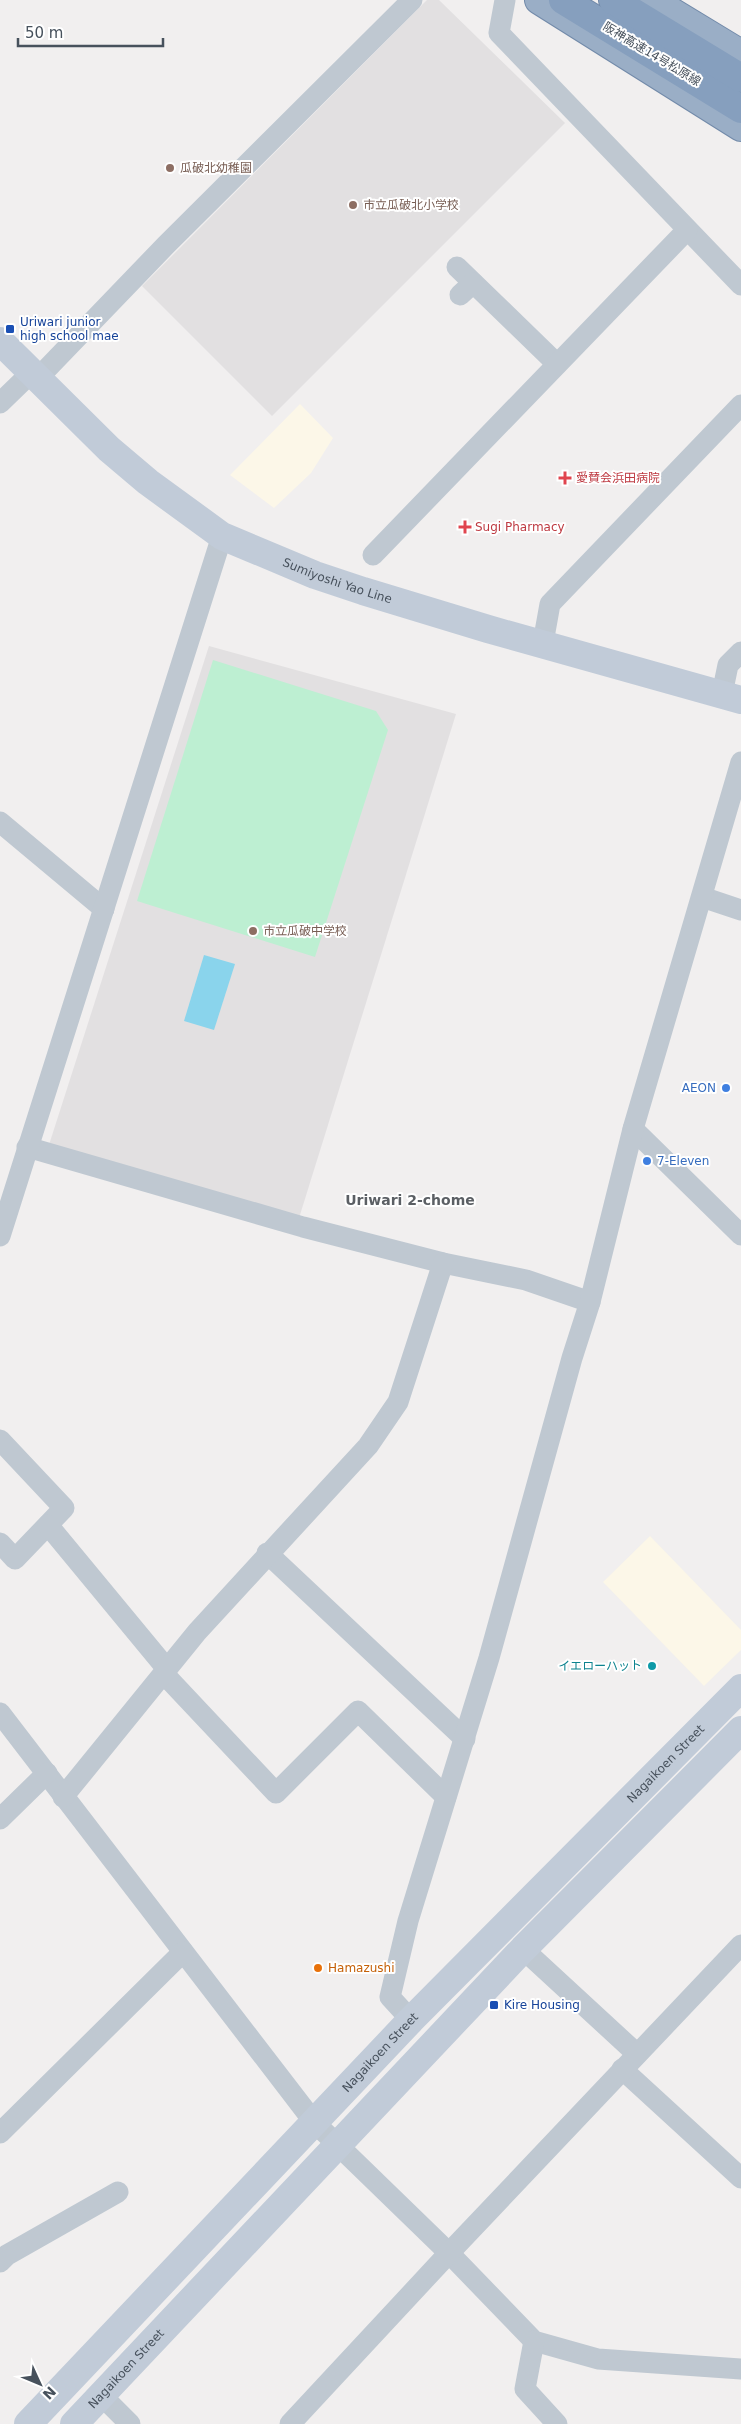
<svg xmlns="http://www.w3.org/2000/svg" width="741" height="2424" viewBox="0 0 741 2424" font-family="'DejaVu Sans','Noto Sans JP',sans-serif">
<rect width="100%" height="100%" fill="#f1efef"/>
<!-- commercial -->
<g fill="#fcf7e8">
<path d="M 300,404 L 333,438 L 311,473 L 274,508 L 230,475 Z"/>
<path d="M 650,1536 L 741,1630 L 741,1650 L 704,1686 L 603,1582 Z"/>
</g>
<!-- education -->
<g fill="#e2e0e1">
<path d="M 427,0 L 439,0 L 565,123 L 272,416 L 142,286 Z"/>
<path d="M 209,646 L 456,714 L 299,1218 L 48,1148 Z"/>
</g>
<!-- green -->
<path fill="#bdefd2" d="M 213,660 L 376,711 L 388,730 L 315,957 L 137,901 Z"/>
<!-- water -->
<path fill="#8ad4ec" d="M 204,955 L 235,964 L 214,1030 L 184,1021 Z"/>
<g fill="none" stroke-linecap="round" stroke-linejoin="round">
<defs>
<g id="trunk">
<path d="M 539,0 L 741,127"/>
<path d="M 652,0 L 741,54"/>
</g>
<g id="motorway">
<path d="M 563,0 L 741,109"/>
<path d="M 613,0 L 741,78"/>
</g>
</defs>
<!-- trunk casing -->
<use href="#trunk" stroke="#728aa9" stroke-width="30"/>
<!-- motorway casing -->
<use href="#motorway" stroke="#728aa9" stroke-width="30"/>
<!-- minor -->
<g stroke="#bfc8d1" stroke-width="21">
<path d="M 505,0 L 499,33 L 741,285"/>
<path d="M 457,267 L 557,364"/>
<path d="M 460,295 L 473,283"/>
<path d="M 38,378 L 166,245 L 412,0"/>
<path d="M 0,403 L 32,372"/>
<path d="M 373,555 L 687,230"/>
<path d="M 543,643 L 550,604 L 741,405"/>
<path d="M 722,694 L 728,665 L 741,652"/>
<path d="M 0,822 L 104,909"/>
<path d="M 702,897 L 741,910"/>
<path d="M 633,1129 L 741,1235"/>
<path d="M 27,1147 L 303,1227 L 443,1263 L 526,1280 L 590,1302"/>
<path d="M 0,1236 L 222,536"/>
<path d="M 0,1440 L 64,1508 L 15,1559 L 0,1543"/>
<path d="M 48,1525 L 167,1669"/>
<path d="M 267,1553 L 465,1739"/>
<path d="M 164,1674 L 276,1793 L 358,1711 L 446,1797"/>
<path d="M 0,1713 L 314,2122 L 449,2253 L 534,2341 L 598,2359 L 741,2369"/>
<path d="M 63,1797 L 197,1632 L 368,1446 L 398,1402 L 443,1263"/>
<path d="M 0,1819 L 47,1773"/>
<path d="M 523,1949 L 637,2054"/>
<path d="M 411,2020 L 390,1997 L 408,1921 L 489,1658 L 572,1358 L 590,1302 L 633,1129 L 741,762"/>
<path d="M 622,2069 L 741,2178"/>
<path d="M 0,2133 L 183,1952"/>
<path d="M 0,2262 L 7,2255 L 118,2192"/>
<path d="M 534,2341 L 525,2389 L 557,2424"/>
<path d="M 101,2395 L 130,2424"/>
<path d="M 290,2424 L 449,2253 L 741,1945"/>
</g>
<!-- secondary -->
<g stroke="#c1cbd8" stroke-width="28">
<path id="s1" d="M 0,341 L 109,449 L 148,482 L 222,536 L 315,575 L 363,591 L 488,629 L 741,700"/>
<path id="s2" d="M 28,2424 L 411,2020 L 741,1688"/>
<path id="s3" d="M 74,2424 L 523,1949 L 741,1730"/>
</g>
<!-- trunk -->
<use href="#trunk" stroke="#9aaec6" stroke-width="28"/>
<!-- motorway -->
<use href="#motorway" stroke="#869fbe" stroke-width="28"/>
</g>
<!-- markers -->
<g fill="#8d6e63" stroke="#fff" stroke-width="2">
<circle cx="170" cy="168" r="5"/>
<circle cx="353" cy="205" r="5"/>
<circle cx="253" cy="931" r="5"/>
</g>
<g fill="#1a4fb4" stroke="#fff" stroke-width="2">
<rect x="5" y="324" width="10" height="10" rx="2.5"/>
<rect x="489" y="2000" width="10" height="10" rx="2.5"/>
</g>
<g fill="#e0444e" stroke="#fff" stroke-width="2">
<path d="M562.5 470.5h5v5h5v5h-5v5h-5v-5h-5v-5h5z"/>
<path d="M462.5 519.5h5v5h5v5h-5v5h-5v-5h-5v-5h5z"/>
</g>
<g fill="#3f7fe0" stroke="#fff" stroke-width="2">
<circle cx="726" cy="1088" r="5"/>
<circle cx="647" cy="1161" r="5"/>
</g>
<circle fill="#0f9aa8" stroke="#fff" stroke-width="2" cx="652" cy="1666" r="5"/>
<circle fill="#e8710a" stroke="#fff" stroke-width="2" cx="318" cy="1968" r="5"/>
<g text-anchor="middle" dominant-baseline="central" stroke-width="4" stroke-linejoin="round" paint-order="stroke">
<!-- street labels -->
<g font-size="12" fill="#47515c" stroke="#fff">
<text transform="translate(652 54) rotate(31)">阪神高速14号松原線</text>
<text stroke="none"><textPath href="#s1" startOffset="420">Sumiyoshi Yao Line</textPath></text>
<text stroke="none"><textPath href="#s2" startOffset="918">Nagaikoen Street</textPath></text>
<text stroke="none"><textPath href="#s2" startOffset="512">Nagaikoen Street</textPath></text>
<text stroke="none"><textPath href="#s3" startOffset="76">Nagaikoen Street</textPath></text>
</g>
<!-- education labels -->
<g font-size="12" fill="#785e54" stroke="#fff" text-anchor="start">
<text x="180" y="168">瓜破北幼稚園</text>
<text x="363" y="205">市立瓜破北小学校</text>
<text x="263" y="931">市立瓜破中学校</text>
</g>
<!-- transit labels -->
<g font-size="12" fill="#164399" stroke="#fff" text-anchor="start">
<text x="20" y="322">Uriwari junior<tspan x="20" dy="14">high school mae</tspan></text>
<text x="504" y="2005">Kire Housing</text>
</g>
<!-- health labels -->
<g font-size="12" fill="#be3a42" stroke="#fff" text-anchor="start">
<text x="576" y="478">愛賛会浜田病院</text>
<text x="475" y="527">Sugi Pharmacy</text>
</g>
<!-- shop labels -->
<g font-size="12" fill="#366cbe" stroke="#fff" text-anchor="end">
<text x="716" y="1088">AEON</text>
<text x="657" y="1161" text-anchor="start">7-Eleven</text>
</g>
<!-- culture labels -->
<g font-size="12" fill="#0d838f" stroke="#fff" text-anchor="end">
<text x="642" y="1666">イエローハット</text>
</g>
<!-- food labels -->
<g font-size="12" fill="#c56008" stroke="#fff" text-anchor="start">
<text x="328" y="1968">Hamazushi</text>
</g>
<!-- neighbourhood labels -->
<g font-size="14" font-weight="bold" fill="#5b5f64" stroke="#fff">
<text x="410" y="1200">Uriwari 2-chome</text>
</g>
</g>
<!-- north arrow -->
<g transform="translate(40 2384) rotate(134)" stroke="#ffffff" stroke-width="4" paint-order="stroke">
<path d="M0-4L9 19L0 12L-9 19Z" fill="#47515c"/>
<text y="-8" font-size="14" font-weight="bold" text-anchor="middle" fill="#47515c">N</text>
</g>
<!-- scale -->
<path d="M18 38v8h145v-8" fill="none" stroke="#47515c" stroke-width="2.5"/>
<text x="25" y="38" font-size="15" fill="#47515c" stroke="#ffffff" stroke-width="4" paint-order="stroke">50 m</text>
</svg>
